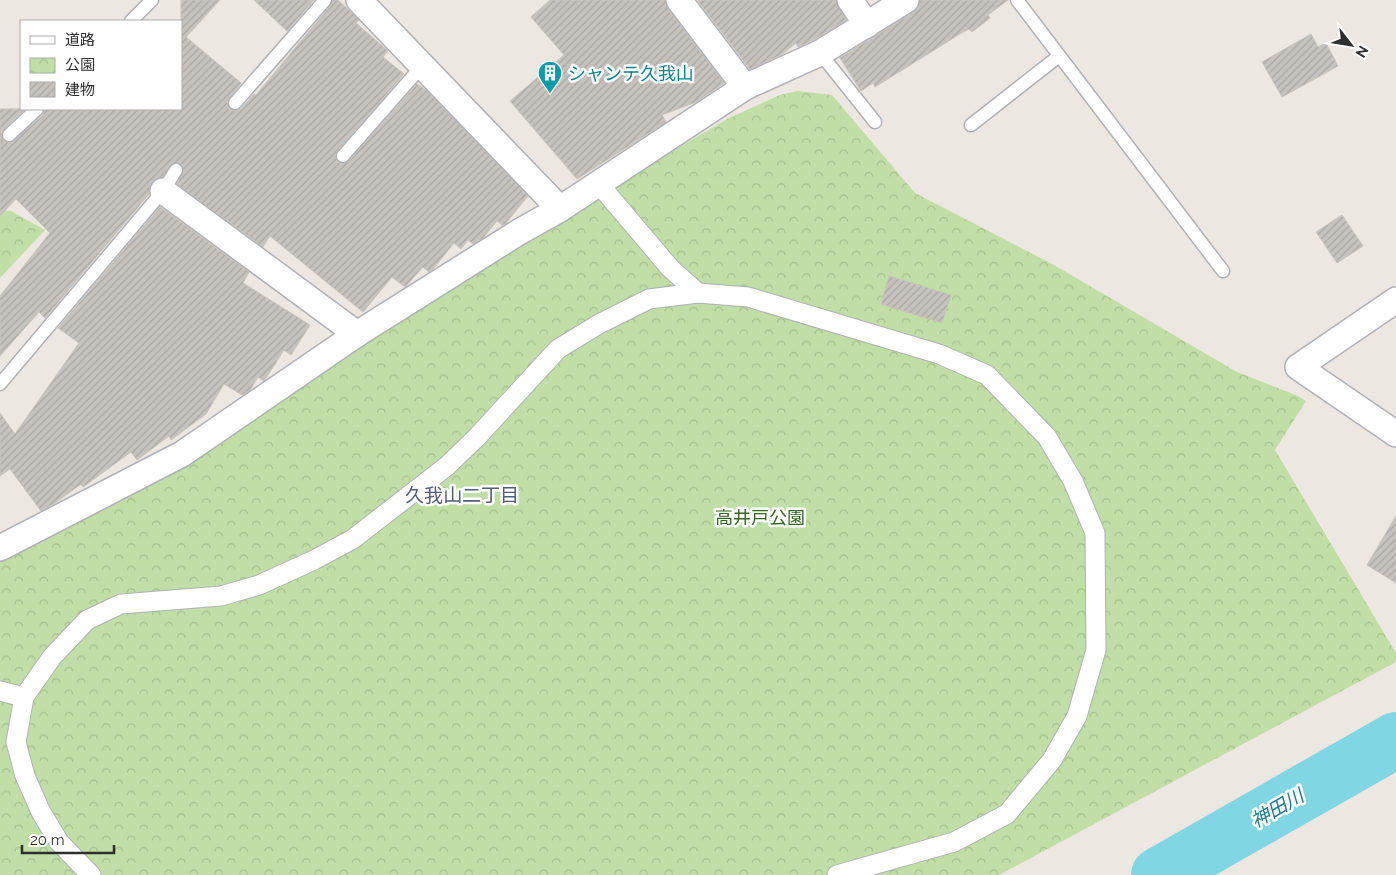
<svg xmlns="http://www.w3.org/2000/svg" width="1396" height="875" viewBox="0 0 1396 875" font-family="Raleway,'Noto Sans JP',sans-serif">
<defs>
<pattern id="park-crowns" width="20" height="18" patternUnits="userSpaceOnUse" patternTransform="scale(1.25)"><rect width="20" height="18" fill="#c0dea5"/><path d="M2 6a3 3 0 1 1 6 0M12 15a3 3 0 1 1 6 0" fill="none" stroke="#a5bf8e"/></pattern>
<pattern id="building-hatch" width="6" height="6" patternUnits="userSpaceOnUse" patternTransform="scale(1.25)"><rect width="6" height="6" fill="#c6c2bd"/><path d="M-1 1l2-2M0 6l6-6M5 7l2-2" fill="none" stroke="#aaa7a3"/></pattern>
</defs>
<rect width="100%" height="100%" fill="#ede7e2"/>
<!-- park -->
<g fill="url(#park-crowns)">
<path d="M 797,91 L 832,95 L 915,193 L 1054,265 L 1237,372 L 1298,396 L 1306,401 L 1275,450 L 1396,653 L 1396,662 L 999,875 L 0,875 L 0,559 L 529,236 L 727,119 L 780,95 Z"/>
<path d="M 0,210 L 11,211 L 45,230 L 0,278 Z"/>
</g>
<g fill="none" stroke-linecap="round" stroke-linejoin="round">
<!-- river -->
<path stroke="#81d6e3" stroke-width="56" d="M 1159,875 L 1396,740"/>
</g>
<!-- building -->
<g fill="url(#building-hatch)" stroke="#c9c3bc">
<path d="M 181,0 L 220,0 L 186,37 L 241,83 L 227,101 L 229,109 L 234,111 L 241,109 L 254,94 L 256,95 L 331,5 L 333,0 L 338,0 L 359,20 L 356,23 L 388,51 L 383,57 L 404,74 L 337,151 L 335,155 L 337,162 L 342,164 L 349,161 L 417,84 L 426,90 L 528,196 L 505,224 L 502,225 L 497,221 L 483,238 L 473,244 L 468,240 L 461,249 L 454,243 L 434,268 L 429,272 L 423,267 L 405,287 L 392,277 L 363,312 L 270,236 L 263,247 L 177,184 L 184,170 L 180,163 L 173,163 L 162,177 L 152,182 L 149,194 L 45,318 L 39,312 L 0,356 L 0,296 L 50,233 L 16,199 L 0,216 L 0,109 L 25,109 L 1,132 L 3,140 L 10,143 L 43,115 L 45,109 L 181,109 Z"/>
<path d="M 254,0 L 314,0 L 287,31 Z"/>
<path d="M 550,0 L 665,0 L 668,9 L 724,83 L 696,102 L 662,115 L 666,122 L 577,179 L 510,101 L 564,55 L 531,17 Z"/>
<path d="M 700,0 L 836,0 L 846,20 L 813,40 L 798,47 L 796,43 L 781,55 L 750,69 L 698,1 Z"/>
<path d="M 920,0 L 1008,0 L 988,15 L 990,18 L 972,32 L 969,29 L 963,32 L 875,87 L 873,83 L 861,91 L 840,58 L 914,12 L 918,7 Z"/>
<path d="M 1311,34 L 1318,47 L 1326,43 L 1338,66 L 1282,97 L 1262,62 Z"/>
<path d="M 160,207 L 249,272 L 243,283 L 310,325 L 291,355 L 284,350 L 264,381 L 258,377 L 250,390 L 242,395 L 224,384 L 206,414 L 171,440 L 169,436 L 137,460 L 131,452 L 83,487 L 81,484 L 55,503 L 41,511 L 10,469 L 0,476 L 0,413 L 15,434 L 79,343 L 58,328 Z"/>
<path d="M 1342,215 L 1363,246 L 1337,263 L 1316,232 Z"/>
<path d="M 889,276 L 951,295 L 942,323 L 881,304 Z"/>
<path d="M 1396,516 L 1396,583 L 1367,565 Z"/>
</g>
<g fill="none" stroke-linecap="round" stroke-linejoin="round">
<defs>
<g id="service">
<path d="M 1017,0 L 1223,271"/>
<path d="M 131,21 L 152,0"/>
<path d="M 820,53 L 875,122"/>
<path d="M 235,103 L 325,0"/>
<path d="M 971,125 L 1059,56"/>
<path d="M 9,135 L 37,109"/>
<path d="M 343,156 L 422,66"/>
<path d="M 0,384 L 163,191 L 176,170"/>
</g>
<g id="pedestrian">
<path d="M 599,184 L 670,268 L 698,293"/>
<path d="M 0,691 L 24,697"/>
<path d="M 91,875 L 59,842 L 41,812 L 25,776 L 16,742 L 24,697 L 52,657 L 87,620 L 121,604 L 221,596 L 259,585 L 314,560 L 353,539 L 447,466 L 477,437 L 558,349 L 599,324 L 649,299 L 698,293 L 748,297 L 939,354 L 987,375 L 1047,437 L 1073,481 L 1095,533 L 1096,650 L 1077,716 L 1052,760 L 1007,814 L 954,842 L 837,875"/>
</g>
<g id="minor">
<path d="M 359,0 L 560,209"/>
<path d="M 679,0 L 745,87"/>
<path d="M 850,0 L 867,25"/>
<path d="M 163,191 L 357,334"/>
<path d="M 1396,300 L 1298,367 L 1396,434"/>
<path d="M 0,548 L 182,454 L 357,334 L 519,232 L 560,209 L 745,87 L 820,53 L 906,0"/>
</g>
</defs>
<!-- service casing -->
<use href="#service" stroke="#aeb1b8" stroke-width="15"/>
<!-- pedestrian casing -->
<use href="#pedestrian" stroke="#aeb1b8" stroke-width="21"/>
<!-- minor casing -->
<use href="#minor" stroke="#aeb1b8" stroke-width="28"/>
<!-- service -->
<use href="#service" stroke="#fff" stroke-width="12"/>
<!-- pedestrian -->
<use href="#pedestrian" stroke="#fff" stroke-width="19"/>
<!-- minor -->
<use href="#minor" stroke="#fff" stroke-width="25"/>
</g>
<!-- icons -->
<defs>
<symbol id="building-pin" viewBox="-11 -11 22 30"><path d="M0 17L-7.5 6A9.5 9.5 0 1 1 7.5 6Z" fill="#0f9aa8" stroke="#fff"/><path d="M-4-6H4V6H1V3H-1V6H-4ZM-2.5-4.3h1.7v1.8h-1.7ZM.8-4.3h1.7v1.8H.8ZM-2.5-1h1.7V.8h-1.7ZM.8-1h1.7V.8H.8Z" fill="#fff"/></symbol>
</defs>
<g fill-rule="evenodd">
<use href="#building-pin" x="536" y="59" width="28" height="38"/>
</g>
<g text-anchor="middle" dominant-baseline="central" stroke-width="5" stroke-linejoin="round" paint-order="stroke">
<!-- culture labels -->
<g font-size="18" fill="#0d838f" stroke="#fff" text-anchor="start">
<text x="568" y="73">シャンテ久我山</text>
</g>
<!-- park labels -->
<g font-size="18" fill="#396523" stroke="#fff">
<text x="760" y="517">高井戸公園</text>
</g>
<!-- neighbourhood labels -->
<g font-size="19" fill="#525e7a" stroke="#fff">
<text x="462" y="495">久我山二丁目</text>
</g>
<!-- water labels -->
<g font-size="19" font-style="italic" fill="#1c7993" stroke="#fff">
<text transform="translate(1277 808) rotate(-30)">神田川</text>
</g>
</g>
<!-- legend -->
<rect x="20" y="20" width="162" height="90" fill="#ffffff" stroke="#ababab"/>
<rect x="30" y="36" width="25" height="8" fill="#ffffff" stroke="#ababab"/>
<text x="65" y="45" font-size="15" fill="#2e2e2e">道路</text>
<rect x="30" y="58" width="25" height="15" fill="url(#park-crowns)" stroke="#ababab"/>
<text x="65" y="70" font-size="15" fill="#2e2e2e">公園</text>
<rect x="30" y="82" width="25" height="15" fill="url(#building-hatch)" stroke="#ababab"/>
<text x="65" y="95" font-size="15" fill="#2e2e2e">建物</text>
<!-- north arrow -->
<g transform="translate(1351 45) rotate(121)" stroke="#ffffff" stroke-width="4" paint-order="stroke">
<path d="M0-4L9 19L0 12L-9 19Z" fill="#2e2e2e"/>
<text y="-8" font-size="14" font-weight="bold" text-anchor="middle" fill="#2e2e2e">N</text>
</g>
<!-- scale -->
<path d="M22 845v8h92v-8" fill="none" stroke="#2e2e2e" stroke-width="2.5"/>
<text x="30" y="845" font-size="15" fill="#2e2e2e" stroke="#ffffff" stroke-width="4" paint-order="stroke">20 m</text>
</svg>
